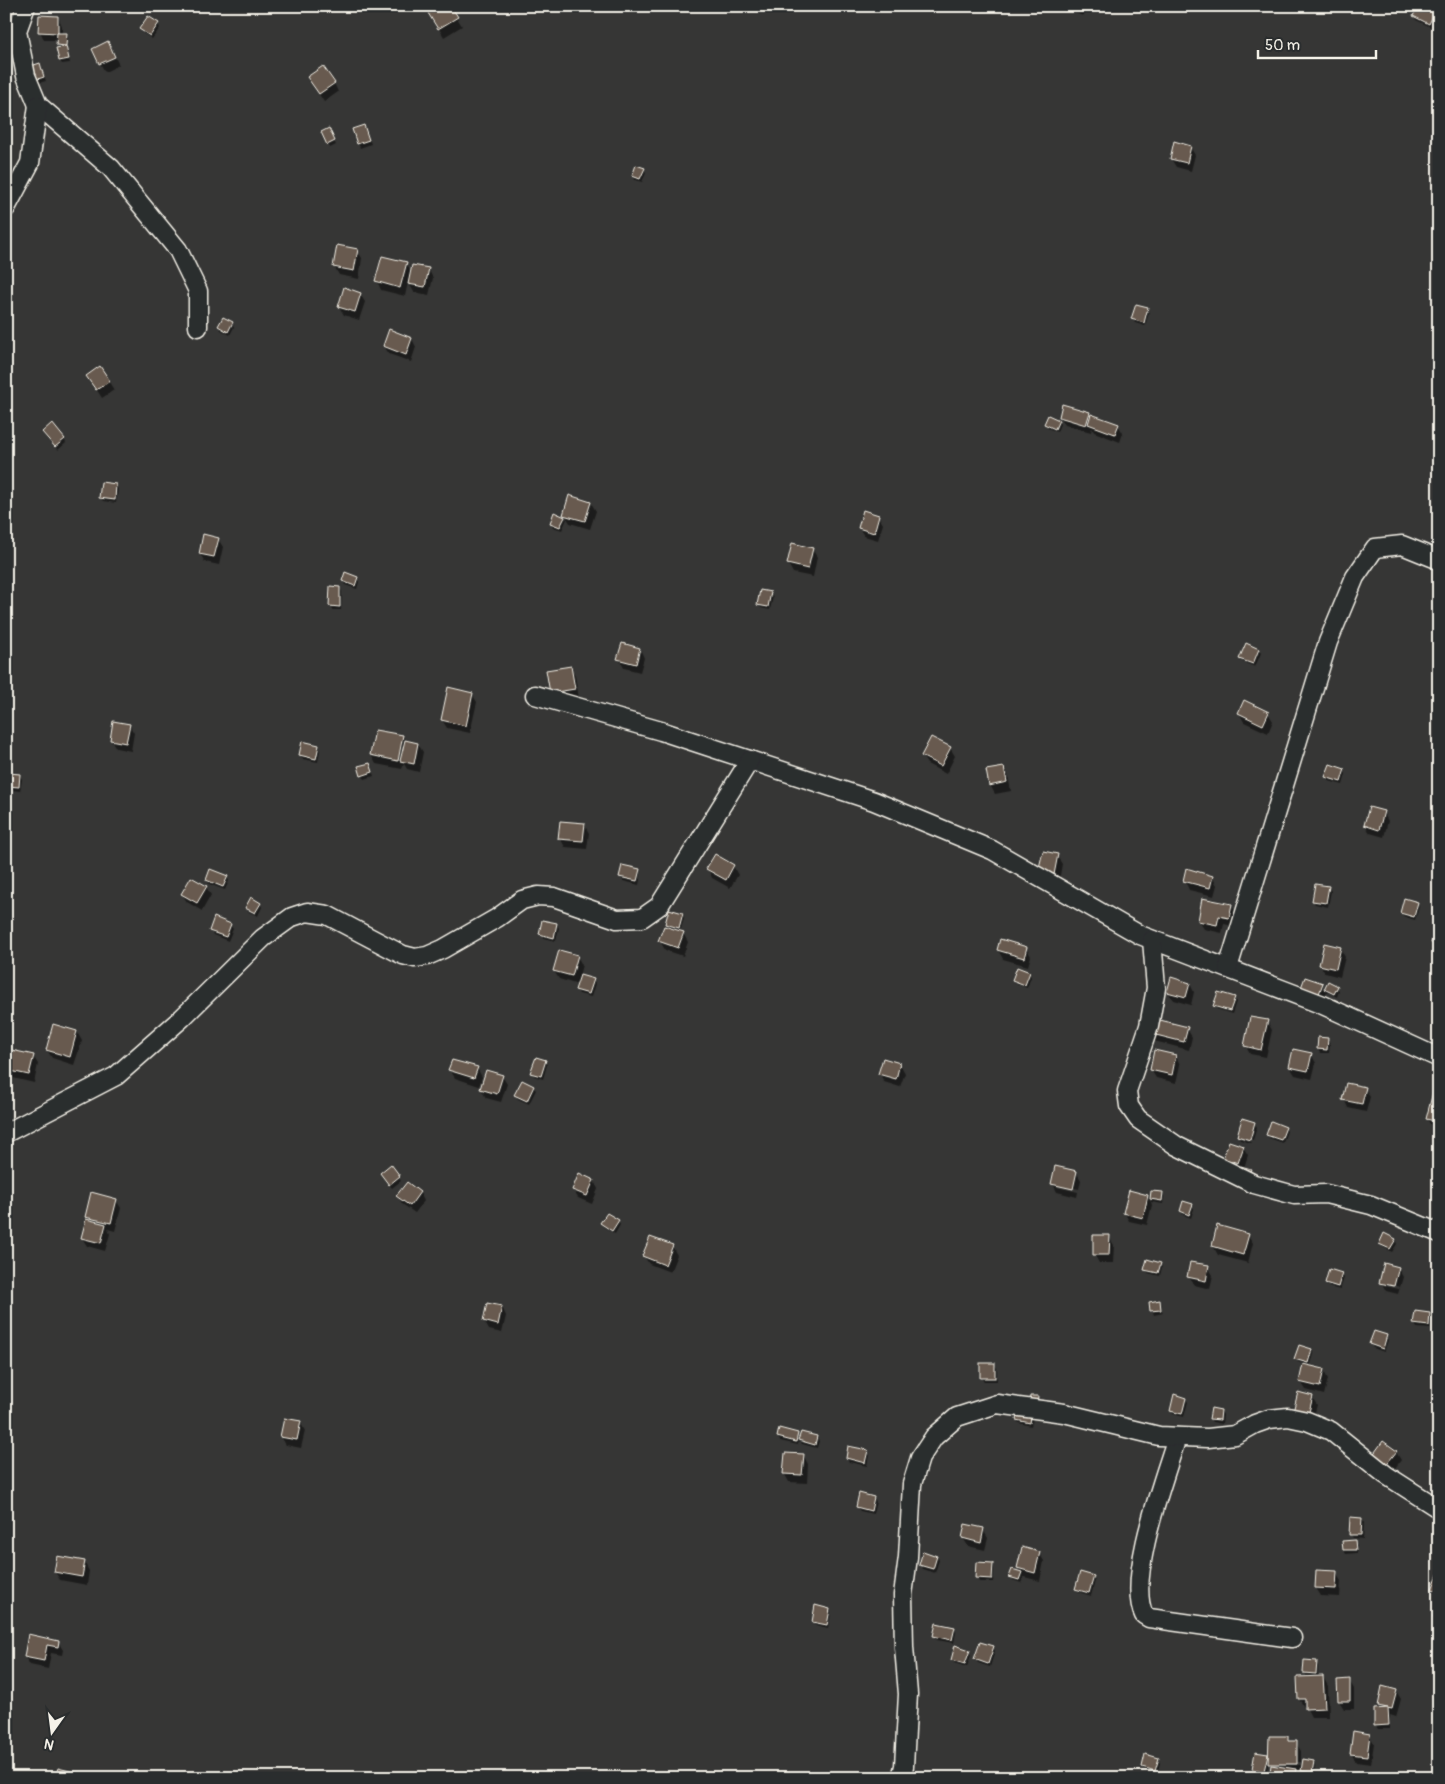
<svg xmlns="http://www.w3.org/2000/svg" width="1445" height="1784" viewBox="0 0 1445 1784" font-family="Pangolin,sans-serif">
<rect width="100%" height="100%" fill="#363635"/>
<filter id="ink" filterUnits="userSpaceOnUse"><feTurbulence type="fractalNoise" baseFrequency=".02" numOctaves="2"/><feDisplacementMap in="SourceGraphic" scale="10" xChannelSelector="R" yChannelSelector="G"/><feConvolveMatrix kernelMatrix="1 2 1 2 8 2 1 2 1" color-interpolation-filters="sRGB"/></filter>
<g filter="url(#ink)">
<!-- shadow -->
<g fill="#0007" fill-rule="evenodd">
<path d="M 450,6 L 462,26 L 444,37 L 430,13 Z"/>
<path d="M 1064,6 L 1086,6 L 1083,16 L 1065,9 Z"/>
<path d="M 1434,12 L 1436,16 L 1431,27 L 1416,20 L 1414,16 Z"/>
<path d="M 58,17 L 62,26 L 62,34 L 66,35 L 68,38 L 67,50 L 70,63 L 62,64 L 60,61 L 58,40 L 44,40 L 40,31 Z"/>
<path d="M 158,24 L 160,28 L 152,39 L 143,33 L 141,29 Z"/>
<path d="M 112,51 L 119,65 L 105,72 L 100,63 Z"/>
<path d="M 41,68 L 46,81 L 35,84 L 33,81 Z"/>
<path d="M 334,83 L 338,92 L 324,102 L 313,85 Z"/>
<path d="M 364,126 L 371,144 L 360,148 L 354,129 Z"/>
<path d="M 328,130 L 336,145 L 330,148 L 328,144 Z"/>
<path d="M 1190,147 L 1195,155 L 1191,171 L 1176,167 L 1171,159 Z"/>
<path d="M 644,169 L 646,173 L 642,182 L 635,180 L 633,176 Z"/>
<path d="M 357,250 L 362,258 L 359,279 L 339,275 L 334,266 Z"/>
<path d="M 406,263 L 412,273 L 428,269 L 433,278 L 429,295 L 414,292 L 408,282 L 405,296 L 381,290 L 377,281 Z"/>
<path d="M 360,294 L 365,302 L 359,320 L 344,315 L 339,307 Z"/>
<path d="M 1147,308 L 1149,312 L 1145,326 L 1135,323 L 1133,319 Z"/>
<path d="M 232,323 L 234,327 L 230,335 L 221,330 L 219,326 Z"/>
<path d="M 412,339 L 416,347 L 411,362 L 389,354 L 384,346 Z"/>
<path d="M 100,368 L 114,390 L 102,398 L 93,384 Z"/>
<path d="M 1089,413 L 1091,418 L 1118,425 L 1123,433 L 1120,442 L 1094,432 L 1092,428 L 1091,432 L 1065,425 L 1060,416 Z"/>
<path d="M 1058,421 L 1060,424 L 1057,432 L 1048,428 L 1046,424 Z"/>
<path d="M 46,436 L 64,439 L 66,443 L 58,450 Z"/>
<path d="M 116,485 L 118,489 L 116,503 L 103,501 L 101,498 Z"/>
<path d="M 591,503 L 596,511 L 590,529 L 570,523 L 565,515 Z"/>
<path d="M 555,514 L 567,519 L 562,530 L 553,527 L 551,523 Z"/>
<path d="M 878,516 L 883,524 L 878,540 L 864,536 L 859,528 Z"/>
<path d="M 218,539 L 223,547 L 219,565 L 205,562 L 200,554 Z"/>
<path d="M 812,549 L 817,557 L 813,577 L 793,573 L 788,564 Z"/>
<path d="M 357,578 L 359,582 L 357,589 L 345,585 L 343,581 Z"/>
<path d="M 340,588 L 342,592 L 341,610 L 333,610 L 330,606 Z"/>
<path d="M 770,594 L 773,597 L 770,610 L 761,608 L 759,604 Z"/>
<path d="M 640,649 L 644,658 L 640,672 L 624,668 L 619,659 Z"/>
<path d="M 1258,650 L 1261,653 L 1255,667 L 1243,662 L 1241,659 Z"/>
<path d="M 570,667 L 575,676 L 579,698 L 556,701 L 551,693 Z"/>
<path d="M 472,694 L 477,702 L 470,733 L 447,728 L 442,720 Z"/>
<path d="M 1239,713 L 1268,713 L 1273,721 L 1268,733 L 1244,722 Z"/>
<path d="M 129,725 L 134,733 L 131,751 L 116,748 L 111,740 Z"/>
<path d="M 403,736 L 405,741 L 418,744 L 423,752 L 419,772 L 407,769 L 404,764 L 402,769 L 376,764 L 371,755 Z"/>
<path d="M 318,746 L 320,750 L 318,762 L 302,759 L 300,755 Z"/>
<path d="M 950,748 L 955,756 L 946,774 L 927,764 L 922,756 Z"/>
<path d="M 371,768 L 374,776 L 365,779 L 362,775 Z"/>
<path d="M 1003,768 L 1008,776 L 1011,791 L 995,794 L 990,785 Z"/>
<path d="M 1344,770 L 1346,774 L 1343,785 L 1329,781 L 1327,777 Z"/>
<path d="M 10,775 L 19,775 L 22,779 L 20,791 L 11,790 L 9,786 Z"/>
<path d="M 1383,812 L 1388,821 L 1384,837 L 1370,833 L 1365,825 Z"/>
<path d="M 584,824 L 589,833 L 587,849 L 565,847 L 560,838 Z"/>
<path d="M 1057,856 L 1062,864 L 1058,887 L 1039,876 Z"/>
<path d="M 733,866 L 738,875 L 730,888 L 712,878 L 708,869 Z"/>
<path d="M 639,870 L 641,874 L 639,885 L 623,881 L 621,877 Z"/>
<path d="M 227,877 L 229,881 L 225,890 L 209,884 L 207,880 Z"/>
<path d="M 1212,877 L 1217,885 L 1214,896 L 1189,890 L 1185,881 Z"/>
<path d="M 206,887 L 211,895 L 202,911 L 187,902 L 182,894 Z"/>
<path d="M 1328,888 L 1331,891 L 1328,907 L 1315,904 L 1313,900 Z"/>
<path d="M 1417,903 L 1419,907 L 1415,920 L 1403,916 L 1401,912 Z"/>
<path d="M 260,904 L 262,907 L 258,916 L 249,912 L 247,908 Z"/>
<path d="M 1231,905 L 1236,913 L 1233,926 L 1224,924 L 1222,933 L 1204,929 L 1199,921 Z"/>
<path d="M 670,911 L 682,914 L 684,918 L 680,932 L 683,933 L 688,942 L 683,956 L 665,950 L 660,941 L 668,928 L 666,924 Z"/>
<path d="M 556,924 L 559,928 L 556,941 L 543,938 L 541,934 Z"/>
<path d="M 230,925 L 233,929 L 228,941 L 213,935 L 211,931 Z"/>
<path d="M 1439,937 L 1439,948 L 1434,947 L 1432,943 Z"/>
<path d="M 7,944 L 12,952 L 8,964 L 6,964 Z"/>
<path d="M 1026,948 L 1031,956 L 1028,966 L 1003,959 L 998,950 Z"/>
<path d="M 1340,948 L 1345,957 L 1340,977 L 1325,973 L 1320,965 Z"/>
<path d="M 577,956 L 582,965 L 579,976 L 593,980 L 595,984 L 591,997 L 579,994 L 577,990 L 578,985 L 559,979 L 554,971 Z"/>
<path d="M 1029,973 L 1031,977 L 1027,988 L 1015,983 L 1013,980 Z"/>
<path d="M 1190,984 L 1194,992 L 1191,1005 L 1173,1000 L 1168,992 Z"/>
<path d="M 1322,984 L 1325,990 L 1337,987 L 1339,991 L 1337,997 L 1327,992 L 1322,1007 L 1305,1001 Z"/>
<path d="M 1234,998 L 1236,1002 L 1232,1014 L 1217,1009 L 1215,1006 Z"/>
<path d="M 1267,1021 L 1272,1030 L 1266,1057 L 1250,1054 L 1245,1045 Z"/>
<path d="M 1187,1029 L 1192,1037 L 1189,1050 L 1154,1041 L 1149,1033 Z"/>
<path d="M 77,1032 L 82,1041 L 74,1065 L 52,1058 L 47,1050 Z"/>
<path d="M 1327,1039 L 1330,1043 L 1329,1053 L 1320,1053 L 1318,1049 Z"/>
<path d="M 8,1050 L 33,1056 L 38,1064 L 34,1083 L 9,1077 L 6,1073 Z"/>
<path d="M 1311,1054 L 1316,1063 L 1312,1079 L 1295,1075 L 1290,1067 Z"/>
<path d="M 1176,1056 L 1180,1065 L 1176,1083 L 1156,1078 L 1151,1070 Z"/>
<path d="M 545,1061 L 547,1065 L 543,1079 L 534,1076 L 532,1072 Z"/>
<path d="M 900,1064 L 905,1073 L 900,1087 L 884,1082 L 880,1074 Z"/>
<path d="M 477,1068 L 482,1077 L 479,1086 L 455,1078 L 450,1070 Z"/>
<path d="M 502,1076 L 507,1084 L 501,1102 L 486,1098 L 481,1089 Z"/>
<path d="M 533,1087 L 536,1090 L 529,1104 L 518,1099 L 516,1095 Z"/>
<path d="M 1365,1088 L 1370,1097 L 1366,1112 L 1348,1108 L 1344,1099 Z"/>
<path d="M 1439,1094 L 1439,1129 L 1432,1127 L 1427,1119 Z"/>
<path d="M 1254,1123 L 1257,1127 L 1253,1140 L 1239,1135 L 1239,1138 L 1238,1136 Z"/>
<path d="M 1285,1128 L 1287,1131 L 1283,1143 L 1269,1138 L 1267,1135 Z"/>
<path d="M 1239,1138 L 1252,1142 L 1251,1143 L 1240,1140 Z"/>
<path d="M 1243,1147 L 1248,1155 L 1244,1168 L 1250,1170 L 1252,1174 L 1230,1166 L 1225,1158 Z"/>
<path d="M 391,1166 L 401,1181 L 392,1188 L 383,1177 Z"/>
<path d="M 1076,1172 L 1081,1180 L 1079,1189 L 1057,1184 L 1057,1187 L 1078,1192 L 1077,1197 L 1057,1192 L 1053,1184 Z"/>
<path d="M 594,1181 L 598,1189 L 592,1204 L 578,1198 L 573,1190 Z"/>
<path d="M 1152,1192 L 1162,1193 L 1164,1197 L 1163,1204 L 1151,1202 L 1152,1205 L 1147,1225 L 1129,1221 L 1124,1212 L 1147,1196 L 1151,1202 Z"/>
<path d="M 420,1193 L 424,1201 L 415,1213 L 402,1204 L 398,1196 Z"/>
<path d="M 116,1200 L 121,1208 L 115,1231 L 108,1229 L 110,1234 L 105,1251 L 87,1246 L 82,1238 L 87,1219 L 86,1217 Z"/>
<path d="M 1192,1205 L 1194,1209 L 1191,1218 L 1183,1215 L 1181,1211 Z"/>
<path d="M 618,1221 L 620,1225 L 615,1234 L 604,1227 L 602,1224 Z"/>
<path d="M 1248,1235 L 1253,1243 L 1248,1263 L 1218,1255 L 1213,1246 Z"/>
<path d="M 1109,1237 L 1114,1245 L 1113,1263 L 1099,1263 L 1094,1254 Z"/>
<path d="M 1395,1240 L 1397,1244 L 1392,1252 L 1383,1247 L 1381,1244 Z"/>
<path d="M 672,1246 L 677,1255 L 670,1272 L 649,1264 L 644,1256 Z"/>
<path d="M 1160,1264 L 1162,1267 L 1160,1276 L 1148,1273 L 1146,1269 Z"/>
<path d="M 1208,1267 L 1213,1275 L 1210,1289 L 1194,1285 L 1189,1277 Z"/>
<path d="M 1398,1268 L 1403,1277 L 1398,1294 L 1386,1291 L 1381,1282 ZM 1385,1283 L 1400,1287 L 1399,1289 L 1385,1286 Z"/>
<path d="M 1341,1274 L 1344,1278 L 1340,1290 L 1329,1287 L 1326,1283 Z"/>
<path d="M 1159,1302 L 1163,1313 L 1154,1315 L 1150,1303 Z"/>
<path d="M 488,1304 L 502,1307 L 506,1316 L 502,1333 L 489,1330 L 484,1321 Z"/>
<path d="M 1416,1312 L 1430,1314 L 1432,1318 L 1430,1329 L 1417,1328 L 1415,1324 Z"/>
<path d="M 1386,1336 L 1388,1340 L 1384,1352 L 1373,1348 L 1371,1344 Z"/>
<path d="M 1312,1350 L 1314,1354 L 1310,1367 L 1323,1370 L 1328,1379 L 1324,1395 L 1306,1390 L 1301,1382 L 1305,1364 L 1298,1362 L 1295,1358 Z"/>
<path d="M 994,1364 L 997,1368 L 997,1381 L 984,1381 L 981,1378 Z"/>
<path d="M 1299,1393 L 1312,1397 L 1317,1405 L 1312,1423 Z"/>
<path d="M 1185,1399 L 1188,1402 L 1184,1417 L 1173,1414 L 1171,1410 Z"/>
<path d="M 1221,1411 L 1223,1415 L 1222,1424 L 1212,1422 L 1210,1418 Z"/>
<path d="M 1034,1415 L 1031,1426 L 1019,1423 L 1017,1420 Z"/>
<path d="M 300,1422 L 305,1431 L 301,1448 L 286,1445 L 281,1437 Z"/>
<path d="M 797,1434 L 800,1439 L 817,1438 L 819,1441 L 817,1448 L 802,1444 L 799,1439 L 798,1445 L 780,1441 L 778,1437 Z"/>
<path d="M 867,1451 L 869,1455 L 867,1466 L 849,1462 L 847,1458 Z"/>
<path d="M 1396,1452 L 1401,1460 L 1391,1474 L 1378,1465 Z"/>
<path d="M 803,1455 L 808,1464 L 807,1483 L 789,1482 L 784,1473 Z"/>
<path d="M 874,1498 L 876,1502 L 873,1514 L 860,1511 L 857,1507 Z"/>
<path d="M 1362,1519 L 1364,1523 L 1363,1539 L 1353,1538 L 1351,1534 Z"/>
<path d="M 983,1530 L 988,1538 L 985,1550 L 968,1546 L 963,1538 Z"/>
<path d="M 1354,1542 L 1357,1545 L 1357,1553 L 1346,1554 L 1344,1550 Z"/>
<path d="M 6,1553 L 9,1558 L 7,1585 L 6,1585 Z"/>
<path d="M 1039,1553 L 1044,1561 L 1040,1581 L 1024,1577 L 1021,1583 L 1013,1580 L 1010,1576 L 1021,1573 L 1018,1568 Z"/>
<path d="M 937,1557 L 939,1560 L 935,1573 L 923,1569 L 921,1565 Z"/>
<path d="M 84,1562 L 89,1571 L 87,1585 L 60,1580 L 55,1572 Z"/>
<path d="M 992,1564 L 994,1568 L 993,1582 L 979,1582 L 977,1578 Z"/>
<path d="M 1336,1573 L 1341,1581 L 1340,1597 L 1321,1596 L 1316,1588 Z"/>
<path d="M 1439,1575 L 1439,1598 L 1434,1589 Z"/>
<path d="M 1093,1577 L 1095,1581 L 1091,1596 L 1079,1592 L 1077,1589 Z"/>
<path d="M 1439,1606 L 1439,1625 L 1434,1617 Z"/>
<path d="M 829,1610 L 831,1613 L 828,1628 L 816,1625 L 813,1622 Z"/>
<path d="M 954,1628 L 956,1632 L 954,1643 L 937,1640 L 934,1636 Z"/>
<path d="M 29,1636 L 58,1642 L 63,1650 L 62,1655 L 51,1653 L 48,1669 L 30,1665 L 25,1657 Z"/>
<path d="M 993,1647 L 995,1651 L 990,1667 L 978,1663 L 976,1659 Z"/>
<path d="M 969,1651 L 971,1655 L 967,1667 L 954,1663 L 952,1660 Z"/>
<path d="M 1316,1662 L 1318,1666 L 1318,1677 L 1323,1677 L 1328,1686 L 1329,1717 L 1311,1717 L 1306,1707 L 1304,1707 L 1299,1699 L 1307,1678 L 1305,1673 Z"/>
<path d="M 1349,1680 L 1354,1689 L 1354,1709 L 1344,1709 L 1339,1701 Z"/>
<path d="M 1396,1691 L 1401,1699 L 1396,1717 L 1390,1715 L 1390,1729 L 1378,1729 L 1375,1725 L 1382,1710 L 1379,1706 Z"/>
<path d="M 1369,1735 L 1374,1743 L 1371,1764 L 1356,1762 L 1351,1753 Z"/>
<path d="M 1288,1738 L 1290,1743 L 1296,1743 L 1301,1751 L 1301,1762 L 1273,1763 L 1273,1765 L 1301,1765 L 1303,1767 L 1313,1762 L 1315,1766 L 1314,1776 L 1304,1775 L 1302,1772 L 1296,1772 L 1300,1778 L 1270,1778 L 1272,1767 L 1269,1761 L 1266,1775 L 1255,1772 L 1253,1769 L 1267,1756 L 1270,1761 Z"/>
<path d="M 1158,1759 L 1160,1763 L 1157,1774 L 1145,1771 L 1143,1767 Z"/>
</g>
<!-- building -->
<g fill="#685a4f" stroke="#f4f1e8">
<path d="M 439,6 L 451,6 L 458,17 L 438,29 L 428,13 Z"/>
<path d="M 1418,6 L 1423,6 L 1435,12 L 1429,24 L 1413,16 Z"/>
<path d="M 39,15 L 58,16 L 58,33 L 38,32 Z"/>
<path d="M 148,16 L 159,23 L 150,36 L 139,29 Z"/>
<path d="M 57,33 L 67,33 L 66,46 L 56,45 Z"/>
<path d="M 108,41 L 115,57 L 99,64 L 92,49 Z"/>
<path d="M 66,46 L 69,59 L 59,61 L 56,48 Z"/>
<path d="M 40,63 L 44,77 L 32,81 L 28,67 Z"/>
<path d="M 323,66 L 335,83 L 319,94 L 307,77 Z"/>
<path d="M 364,125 L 369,140 L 357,144 L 352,129 Z"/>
<path d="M 329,128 L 335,141 L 327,145 L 321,132 Z"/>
<path d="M 1174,141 L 1191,146 L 1187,163 L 1170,159 Z"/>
<path d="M 636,165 L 645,168 L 640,179 L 632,176 Z"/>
<path d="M 337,245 L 358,249 L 354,271 L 333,267 Z"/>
<path d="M 382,256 L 407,262 L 400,288 L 375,281 Z"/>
<path d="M 412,265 L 429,268 L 425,287 L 408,284 Z"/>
<path d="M 344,287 L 361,293 L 355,312 L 338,307 Z"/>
<path d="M 1136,304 L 1148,307 L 1144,323 L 1131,319 Z"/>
<path d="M 223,317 L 233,322 L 228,332 L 218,326 Z"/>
<path d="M 389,329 L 412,338 L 406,355 L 383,346 Z"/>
<path d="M 100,366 L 110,381 L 96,390 L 86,376 Z"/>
<path d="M 1062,404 L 1090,412 L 1086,425 L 1059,417 Z"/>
<path d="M 1091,414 L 1119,424 L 1115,434 L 1088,424 Z"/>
<path d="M 1048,415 L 1059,420 L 1055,429 L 1044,424 Z"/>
<path d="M 52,423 L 65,439 L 55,447 L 42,432 Z"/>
<path d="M 101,482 L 116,484 L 115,500 L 99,498 Z"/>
<path d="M 569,495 L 591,502 L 585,521 L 563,515 Z"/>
<path d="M 863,510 L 879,515 L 874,533 L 858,528 Z"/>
<path d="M 554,512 L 565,517 L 560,527 L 550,523 Z"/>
<path d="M 203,534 L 219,538 L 214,557 L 199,554 Z"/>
<path d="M 792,543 L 813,548 L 808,569 L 787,564 Z"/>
<path d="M 345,572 L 358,577 L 355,586 L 342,581 Z"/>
<path d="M 330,586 L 340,587 L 340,607 L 329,606 Z"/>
<path d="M 760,590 L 771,592 L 768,607 L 757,605 Z"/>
<path d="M 622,643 L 640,648 L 636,664 L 617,659 Z"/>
<path d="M 1246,643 L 1259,649 L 1253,664 L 1239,659 Z"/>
<path d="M 571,666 L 575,689 L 550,693 L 546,670 Z"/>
<path d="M 448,687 L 473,693 L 466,726 L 441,720 Z"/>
<path d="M 1244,700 L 1269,712 L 1263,725 L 1238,713 Z"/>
<path d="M 113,721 L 130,724 L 126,743 L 110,740 Z"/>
<path d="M 375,730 L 403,735 L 398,761 L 370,755 Z"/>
<path d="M 931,737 L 951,747 L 941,766 L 921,756 Z"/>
<path d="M 405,740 L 418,743 L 414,764 L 400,761 Z"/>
<path d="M 302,741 L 319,745 L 316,759 L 299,755 Z"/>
<path d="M 370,763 L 373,772 L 361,776 L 358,766 Z"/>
<path d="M 1330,764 L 1345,769 L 1341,782 L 1325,777 Z"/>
<path d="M 1004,767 L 1007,782 L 989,786 L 986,770 Z"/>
<path d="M 9,773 L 20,774 L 19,787 L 7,786 Z"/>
<path d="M 1369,807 L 1384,811 L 1379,830 L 1364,825 Z"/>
<path d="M 560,821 L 585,823 L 583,841 L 558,839 Z"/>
<path d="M 1043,851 L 1058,854 L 1053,880 L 1037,876 Z"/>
<path d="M 715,854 L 734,865 L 726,880 L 706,869 Z"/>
<path d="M 622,865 L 640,869 L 637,881 L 619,877 Z"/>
<path d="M 1186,868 L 1213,876 L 1210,888 L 1183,881 Z"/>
<path d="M 210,869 L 228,876 L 223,887 L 206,880 Z"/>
<path d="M 191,877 L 207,886 L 197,903 L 181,894 Z"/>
<path d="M 1315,884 L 1329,886 L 1326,903 L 1312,901 Z"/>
<path d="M 251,897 L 261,903 L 255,913 L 245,908 Z"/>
<path d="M 1202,898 L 1232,904 L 1229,918 L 1219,916 L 1217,925 L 1198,921 Z"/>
<path d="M 1404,898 L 1418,902 L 1414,917 L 1400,913 Z"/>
<path d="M 669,909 L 683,913 L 679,928 L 665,924 Z"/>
<path d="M 214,917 L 231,924 L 226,937 L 209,931 Z"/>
<path d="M 542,920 L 557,923 L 554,938 L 539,934 Z"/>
<path d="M 664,926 L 684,932 L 678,948 L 658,941 Z"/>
<path d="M 1434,934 L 1439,936 L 1439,946 L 1431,943 Z"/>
<path d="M 1000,939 L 1027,947 L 1024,958 L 997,950 Z"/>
<path d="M 1324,943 L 1341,947 L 1336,969 L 1319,965 Z"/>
<path d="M 559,950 L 578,955 L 572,976 L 553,971 Z"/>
<path d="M 1017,967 L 1030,972 L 1025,985 L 1012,980 Z"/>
<path d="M 580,975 L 594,979 L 589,994 L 575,990 Z"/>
<path d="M 1171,977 L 1190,983 L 1186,997 L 1167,992 Z"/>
<path d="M 1305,977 L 1323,983 L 1317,999 L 1299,993 Z"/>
<path d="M 1328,981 L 1338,986 L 1334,994 L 1324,989 Z"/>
<path d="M 1218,992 L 1235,997 L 1230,1011 L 1213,1006 Z"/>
<path d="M 1250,1017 L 1268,1020 L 1261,1050 L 1244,1046 Z"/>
<path d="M 1152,1018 L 1188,1027 L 1184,1042 L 1148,1033 Z"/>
<path d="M 53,1024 L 77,1031 L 70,1057 L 46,1050 Z"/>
<path d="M 1318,1037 L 1328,1038 L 1327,1050 L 1317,1049 Z"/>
<path d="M 7,1049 L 34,1055 L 29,1075 L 6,1070 Z"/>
<path d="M 1293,1049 L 1312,1053 L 1308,1071 L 1289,1067 Z"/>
<path d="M 1154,1050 L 1176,1055 L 1172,1075 L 1150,1070 Z"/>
<path d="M 536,1057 L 546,1060 L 541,1076 L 530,1073 Z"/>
<path d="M 883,1058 L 900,1063 L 896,1079 L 878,1074 Z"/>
<path d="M 452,1060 L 478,1067 L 474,1078 L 448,1070 Z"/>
<path d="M 486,1070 L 503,1075 L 497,1094 L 480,1089 Z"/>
<path d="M 522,1080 L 534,1086 L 527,1101 L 514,1095 Z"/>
<path d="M 1346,1083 L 1366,1087 L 1362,1104 L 1342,1100 Z"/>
<path d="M 1433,1092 L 1439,1093 L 1439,1122 L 1426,1119 Z"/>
<path d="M 1242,1118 L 1255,1122 L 1250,1140 L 1237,1136 Z"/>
<path d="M 1271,1121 L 1286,1127 L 1281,1140 L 1266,1135 Z"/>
<path d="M 1229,1141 L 1244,1146 L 1238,1163 L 1223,1158 Z"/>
<path d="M 391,1164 L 400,1176 L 389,1185 L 380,1173 Z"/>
<path d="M 1055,1166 L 1077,1171 L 1073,1189 L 1051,1184 Z"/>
<path d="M 1241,1166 L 1251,1169 L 1248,1177 L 1238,1174 Z"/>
<path d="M 579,1173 L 594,1180 L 587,1196 L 572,1190 Z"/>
<path d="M 407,1182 L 420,1192 L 410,1206 L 396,1196 Z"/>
<path d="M 1129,1190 L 1148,1195 L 1143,1218 L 1123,1213 Z"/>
<path d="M 1151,1191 L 1163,1192 L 1162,1201 L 1150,1199 Z"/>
<path d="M 91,1192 L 117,1199 L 111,1223 L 85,1217 Z"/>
<path d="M 1183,1201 L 1193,1204 L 1189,1215 L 1180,1211 Z"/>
<path d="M 607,1213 L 619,1220 L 612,1231 L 600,1223 Z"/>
<path d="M 86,1219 L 106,1224 L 101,1243 L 81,1238 Z"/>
<path d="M 1217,1225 L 1249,1234 L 1243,1255 L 1212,1246 Z"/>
<path d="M 1384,1233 L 1396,1239 L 1390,1249 L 1379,1244 Z"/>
<path d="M 1093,1235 L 1110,1235 L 1109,1255 L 1093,1255 Z"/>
<path d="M 650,1237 L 673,1245 L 665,1265 L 642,1256 Z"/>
<path d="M 1147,1259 L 1161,1263 L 1158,1273 L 1144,1270 Z"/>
<path d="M 1190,1262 L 1209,1265 L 1206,1281 L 1187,1277 Z"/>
<path d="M 1384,1263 L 1399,1267 L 1394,1286 L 1379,1283 Z"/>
<path d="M 1329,1269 L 1342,1273 L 1338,1287 L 1325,1283 Z"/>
<path d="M 1160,1300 L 1161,1310 L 1150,1311 L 1149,1302 Z"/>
<path d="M 487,1303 L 502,1306 L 498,1325 L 483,1321 Z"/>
<path d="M 1415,1311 L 1430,1313 L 1429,1326 L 1413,1324 Z"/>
<path d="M 1374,1331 L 1387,1335 L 1383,1349 L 1369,1344 Z"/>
<path d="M 1299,1345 L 1312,1349 L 1308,1363 L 1294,1359 Z"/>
<rect x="980" y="1363" width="15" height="15"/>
<path d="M 1303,1364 L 1324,1369 L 1320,1387 L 1299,1382 Z"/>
<path d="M 1298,1392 L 1313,1396 L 1308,1416 L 1293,1412 Z"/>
<path d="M 1174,1394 L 1186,1398 L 1182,1414 L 1170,1411 Z"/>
<path d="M 1030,1396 L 1038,1396 L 1037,1408 L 1029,1407 Z"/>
<path d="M 1019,1407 L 1032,1410 L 1030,1423 L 1016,1420 Z"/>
<path d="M 1211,1408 L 1221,1410 L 1220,1420 L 1209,1419 Z"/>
<path d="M 284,1418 L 301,1421 L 297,1440 L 280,1437 Z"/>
<path d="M 779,1428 L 798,1433 L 796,1442 L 777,1437 Z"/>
<path d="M 801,1432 L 817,1436 L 815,1445 L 798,1440 Z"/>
<path d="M 1383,1441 L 1397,1451 L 1385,1466 L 1372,1456 Z"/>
<path d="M 848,1446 L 868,1450 L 865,1463 L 846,1458 Z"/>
<path d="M 785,1453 L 804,1454 L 802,1475 L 783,1474 Z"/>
<path d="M 859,1493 L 874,1497 L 871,1511 L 856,1507 Z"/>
<path d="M 1350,1517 L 1362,1518 L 1361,1535 L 1349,1535 Z"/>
<path d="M 965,1524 L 984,1528 L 981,1543 L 962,1538 Z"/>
<path d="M 1355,1540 L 1356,1550 L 1343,1550 L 1342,1541 Z"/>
<path d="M 1022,1547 L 1040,1552 L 1035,1573 L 1017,1568 Z"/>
<path d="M 923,1551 L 937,1556 L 933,1569 L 919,1565 Z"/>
<path d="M 57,1556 L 85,1561 L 82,1577 L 54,1572 Z"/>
<path d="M 976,1562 L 993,1563 L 992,1579 L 975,1578 Z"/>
<path d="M 1012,1569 L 1022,1572 L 1019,1580 L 1009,1577 Z"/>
<path d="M 1316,1570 L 1337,1571 L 1336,1589 L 1315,1588 Z"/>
<path d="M 1080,1572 L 1094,1576 L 1089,1593 L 1075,1589 Z"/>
<path d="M 1439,1572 L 1439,1591 L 1432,1589 Z"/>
<path d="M 1439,1602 L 1439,1619 L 1433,1617 Z"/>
<path d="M 815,1605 L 830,1609 L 827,1625 L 812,1622 Z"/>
<path d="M 936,1623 L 955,1627 L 952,1640 L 933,1636 Z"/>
<path d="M 28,1634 L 59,1641 L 58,1647 L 47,1645 L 44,1661 L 24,1657 Z"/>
<path d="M 980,1642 L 994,1646 L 988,1664 L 974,1659 Z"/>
<path d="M 955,1645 L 970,1650 L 965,1664 L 951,1660 Z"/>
<path d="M 1304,1660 L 1317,1661 L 1316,1674 L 1303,1673 Z"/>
<path d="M 1323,1676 L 1325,1708 L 1305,1709 L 1305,1699 L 1298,1699 L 1297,1677 Z"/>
<path d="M 1350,1679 L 1350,1701 L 1338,1701 L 1337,1680 Z"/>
<path d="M 1382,1686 L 1397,1690 L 1392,1709 L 1378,1706 Z"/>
<path d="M 1388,1708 L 1389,1725 L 1374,1726 L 1374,1709 Z"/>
<path d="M 1353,1731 L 1370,1734 L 1367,1756 L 1350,1754 Z"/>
<path d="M 1269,1736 L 1288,1736 L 1288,1741 L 1297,1741 L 1297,1764 L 1268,1764 Z"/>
<path d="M 1255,1752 L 1268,1754 L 1264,1771 L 1252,1769 Z"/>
<path d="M 1145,1754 L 1159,1758 L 1155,1771 L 1142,1767 Z"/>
<path d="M 1303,1759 L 1314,1761 L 1312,1773 L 1301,1771 Z"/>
<path d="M 1271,1765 L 1296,1769 L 1295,1778 L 1269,1778 Z"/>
<path d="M 58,1768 L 82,1774 L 81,1778 L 55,1778 Z"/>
</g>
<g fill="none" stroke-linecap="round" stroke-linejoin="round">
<defs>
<g id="minor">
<path d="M 26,6 L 17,31 L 26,76 L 38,105 L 111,168 L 178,250 L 198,291 L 198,327"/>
<path d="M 6,208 L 30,163 L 38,105"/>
<path d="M 535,695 L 661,731 L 874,801 L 992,850 L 1140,935 L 1323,1005 L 1439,1058"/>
<path d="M 1152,940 L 1156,988 L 1149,1026 L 1127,1091 L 1129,1106 L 1138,1119 L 1177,1146 L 1254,1184 L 1294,1195 L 1326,1194 L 1371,1205 L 1439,1233"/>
<path d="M 1228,968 L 1328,642 L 1355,577 L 1375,548 L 1402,545 L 1439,560"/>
<path d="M 6,1133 L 116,1076 L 182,1018 L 263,938 L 292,917 L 307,912 L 327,915 L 403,955 L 415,958 L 427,956 L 443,949 L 497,918 L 522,900 L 538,896 L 554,897 L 617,919 L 642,918 L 659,906 L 750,760"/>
<path d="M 1177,1437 C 1165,1476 1126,1579 1144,1615 L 1149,1618 L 1292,1638"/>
<path d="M 901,1778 L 904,1766 L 908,1694 L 904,1647 L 903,1595 L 908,1557 L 912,1484 L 920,1458 L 934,1437 L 957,1417 L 997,1404 L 1064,1413 L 1159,1436 L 1208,1438 L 1235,1435 L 1255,1424 L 1269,1419 L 1288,1417 L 1307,1421 L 1331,1431 L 1386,1475 L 1439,1509"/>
</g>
</defs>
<!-- minor casing -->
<use href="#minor" stroke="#f4f1e8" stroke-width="21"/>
<!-- minor -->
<use href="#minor" stroke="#2a2d2e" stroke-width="18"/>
</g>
</g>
<!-- margin -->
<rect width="1445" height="1784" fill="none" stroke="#2a2d2e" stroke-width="25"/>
<rect x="12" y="12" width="1420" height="1759" fill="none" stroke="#f4f1e8" stroke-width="2" filter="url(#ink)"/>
<!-- north arrow -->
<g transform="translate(52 1732) rotate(194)" stroke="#2a2d2e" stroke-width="4" paint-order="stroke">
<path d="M0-4L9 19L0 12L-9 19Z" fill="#f4f1e8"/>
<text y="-8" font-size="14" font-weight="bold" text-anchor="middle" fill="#f4f1e8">N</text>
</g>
<!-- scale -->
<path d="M1258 50v8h118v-8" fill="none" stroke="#f4f1e8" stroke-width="2.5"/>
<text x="1265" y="50" font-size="15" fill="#f4f1e8" stroke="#2a2d2e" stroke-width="4" paint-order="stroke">50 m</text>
</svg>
